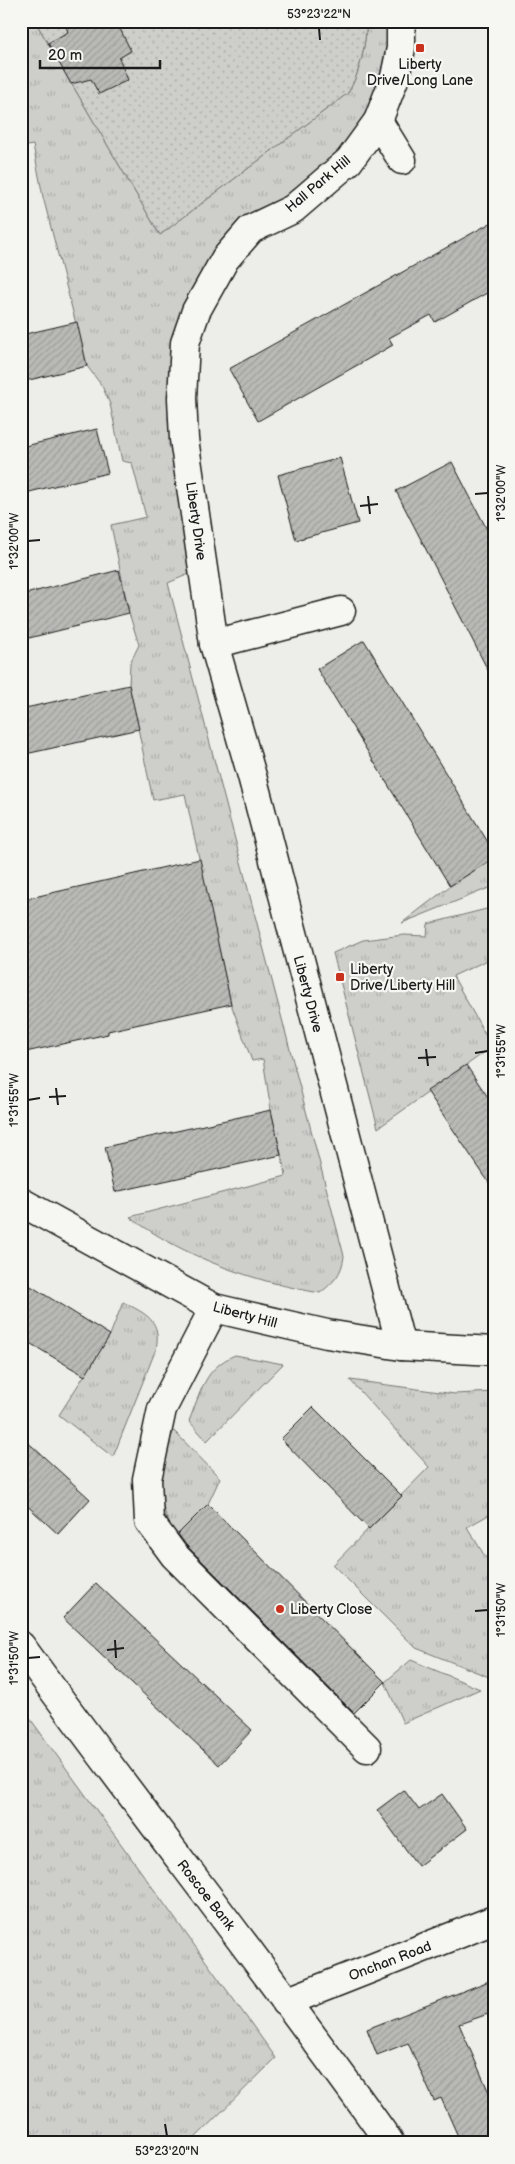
<svg xmlns="http://www.w3.org/2000/svg" width="515" height="2164" viewBox="0 0 515 2164" font-family="'Balsamiq Sans',sans-serif">
<defs>
<pattern id="grass-tufts" width="24" height="20" patternUnits="userSpaceOnUse" patternTransform="scale(1.25)"><rect width="24" height="20" fill="#cececb"/><path d="M3 7l-1-3M5 7V3M7 7l1-3M15 17l-1-3M17 17v-4M19 17l1-3" fill="none" stroke="#b0b0ae"/></pattern>
<pattern id="garden-dots" width="8" height="8" patternUnits="userSpaceOnUse" patternTransform="scale(1.25)"><rect width="8" height="8" fill="#cececb"/><path d="M2 2h.1M6 6h.1" fill="none" stroke="#b0b0ae" stroke-width="1.8" stroke-linecap="round"/></pattern>
<pattern id="building-hatch" width="6" height="6" patternUnits="userSpaceOnUse" patternTransform="scale(1.25)"><rect width="6" height="6" fill="#b9b9b6"/><path d="M-1 1l2-2M0 6l6-6M5 7l2-2" fill="none" stroke="#9e9e9c"/></pattern>
</defs>
<rect width="100%" height="100%" fill="#edede9"/>
<filter id="ink" filterUnits="userSpaceOnUse"><feTurbulence type="fractalNoise" baseFrequency=".02" numOctaves="2"/><feDisplacementMap in="SourceGraphic" scale="10" xChannelSelector="R" yChannelSelector="G"/><feConvolveMatrix kernelMatrix="1 2 1 2 8 2 1 2 1" color-interpolation-filters="sRGB"/></filter>
<g filter="url(#ink)">
<!-- grass -->
<g fill="url(#grass-tufts)" stroke="#757574">
<path d="M 21,21 L 35,21 L 160,235 L 348,93 C 361,71 365,46 367,21 L 401,21 L 378,121 L 251,229 L 185,344 L 203,568 L 168,583 L 344,1256 C 342,1274 334,1282 320,1293 C 255,1282 183,1257 130,1217 L 286,1176 L 271,1110 L 263,1059 L 252,1061 L 231,1004 L 185,794 L 153,800 L 129,685 L 130,663 L 139,645 L 129,613 L 111,525 L 146,517 L 132,463 L 122,461 L 110,404 L 102,386 L 87,366 L 43,197 L 33,145 L 21,147 Z"/>
<path d="M 494,858 L 494,886 L 402,923 L 450,886 Z"/>
<path d="M 494,907 L 494,957 L 453,976 L 492,1047 L 378,1128 L 333,953 L 363,940 L 404,935 L 427,936 L 428,924 Z"/>
<path d="M 123,1302 C 146,1314 162,1320 156,1349 L 113,1457 L 59,1415 L 110,1335 Z"/>
<path d="M 235,1355 L 283,1364 L 207,1441 L 189,1421 C 201,1392 204,1368 235,1355 Z"/>
<path d="M 350,1380 L 455,1394 L 494,1392 L 494,1512 L 467,1527 L 494,1571 L 494,1679 L 416,1648 L 333,1565 L 429,1467 Z"/>
<path d="M 174,1431 L 220,1478 L 208,1504 L 176,1536 C 155,1504 156,1464 174,1431 Z"/>
<path d="M 411,1660 L 480,1689 L 403,1723 L 385,1682 Z"/>
<path d="M 21,1706 L 276,2058 L 190,2143 L 21,2143 Z"/>
</g>
<!-- garden -->
<path fill="url(#garden-dots)" stroke="#757574" d="M 35,21 L 367,21 C 365,46 361,71 348,93 L 160,235 Z"/>
<!-- building -->
<g fill="url(#building-hatch)" stroke="#1c1c1c">
<path d="M 64,21 L 116,21 L 131,51 L 119,58 L 128,80 L 99,94 L 91,79 L 71,84 L 48,43 L 68,32 Z"/>
<path d="M 494,221 L 494,289 L 435,322 L 431,315 L 389,338 L 393,345 L 258,421 L 229,369 Z"/>
<path d="M 77,322 L 87,366 L 21,382 L 21,335 Z"/>
<path d="M 97,429 L 108,473 L 21,494 L 21,447 Z"/>
<path d="M 340,458 L 358,523 L 296,540 L 278,475 Z"/>
<path d="M 452,462 L 494,543 L 494,682 L 396,491 Z"/>
<path d="M 119,570 L 129,613 L 21,640 L 21,595 Z"/>
<path d="M 364,640 L 494,852 L 494,858 L 450,886 L 317,669 Z"/>
<path d="M 129,685 L 139,729 L 21,755 L 21,709 Z"/>
<path d="M 200,859 L 231,1004 L 108,1031 L 108,1034 L 21,1053 L 21,900 Z"/>
<path d="M 466,1065 L 494,1106 L 494,1190 L 427,1091 Z"/>
<path d="M 271,1110 L 281,1155 L 115,1192 L 105,1147 Z"/>
<path d="M 21,1280 L 110,1335 L 85,1376 L 21,1338 Z"/>
<path d="M 313,1407 L 402,1496 L 369,1529 L 281,1439 Z"/>
<path d="M 21,1436 L 90,1499 L 58,1534 L 21,1500 Z"/>
<path d="M 208,1504 L 385,1682 L 354,1713 L 186,1545 L 178,1534 Z"/>
<path d="M 96,1583 L 252,1730 L 219,1765 L 63,1618 Z"/>
<path d="M 404,1790 L 419,1810 L 442,1794 L 467,1829 L 418,1866 L 377,1810 Z"/>
<path d="M 494,1979 L 494,2012 L 459,2024 L 494,2104 L 494,2143 L 461,2143 L 441,2098 L 434,2101 L 408,2043 L 377,2055 L 367,2029 Z"/>
</g>
<g fill="none" stroke-linecap="round" stroke-linejoin="round">
<defs>
<g id="minor">
<path d="M 401,21 L 401,48 L 395,77 L 378,121 L 349,161 L 293,209 L 251,229 L 225,259 L 196,311 L 185,343 L 182,398 L 184,439 L 214,644 L 252,776 L 401,1346"/>
<path d="M 378,121 L 402,160"/>
<path d="M 214,644 L 341,611"/>
<path d="M 21,1202 L 214,1308 L 327,1334 L 401,1346 L 494,1351"/>
<path d="M 214,1308 L 162,1409 L 147,1479 L 149,1521 L 174,1555 L 367,1748"/>
<path d="M 21,1646 C 142,1813 271,1975 390,2143"/>
<path d="M 286,2002 L 494,1920"/>
</g>
</defs>
<!-- minor casing -->
<use href="#minor" stroke="#1c1c1c" stroke-width="31"/>
<!-- minor -->
<use href="#minor" stroke="#f6f6f2" stroke-width="28"/>
</g>
</g>
<!-- ticks -->
<path fill="none" stroke="#1c1c1c" stroke-width="2" d="M 319,28 L 320,40M 475,494 L 488,493M 368,496 L 370,514M 360,506 L 378,504M 28,541 L 40,540M 426,1049 L 428,1066M 475,1053 L 488,1051M 418,1058 L 436,1057M 56,1088 L 58,1105M 49,1097 L 66,1096M 28,1100 L 40,1098M 475,1611 L 488,1610M 115,1640 L 116,1658M 107,1650 L 124,1648M 28,1658 L 40,1657M 165,2124 L 167,2136"/>
<!-- markers -->
<g fill="#c8321e" stroke="#f6f6f2" stroke-width="2">
<rect x="415" y="43" width="10" height="10" rx="2.5"/>
<rect x="335" y="972" width="10" height="10" rx="2.5"/>
<circle cx="280" cy="1609" r="5"/>
</g>
<g text-anchor="middle" dominant-baseline="central" stroke-width="4.5" stroke-linejoin="round" paint-order="stroke">
<!-- poi labels -->
<g font-size="14" fill="#1c1c1c" stroke="#f6f6f2" text-anchor="start">
<text x="420" y="64" text-anchor="middle">Liberty<tspan x="420" dy="16">Drive/Long Lane</tspan></text>
<text x="350" y="969">Liberty<tspan x="350" dy="16">Drive/Liberty Hill</tspan></text>
<text x="290" y="1609">Liberty Close</text>
</g>
<!-- street labels -->
<g font-size="14" fill="#1c1c1c" stroke="#f6f6f2">
<text transform="translate(318 184) rotate(-40)">Hall Park Hill</text>
<text transform="translate(196 521) rotate(82)">Liberty Drive</text>
<text transform="translate(308 994) rotate(75)">Liberty Drive</text>
<text transform="translate(245 1315) rotate(15)">Liberty Hill</text>
<text transform="translate(206 1895) rotate(52)">Roscoe Bank</text>
<text transform="translate(390 1961) rotate(-21)">Onchan Road</text>
</g>
</g>
<!-- margin -->
<rect width="515" height="2164" fill="none" stroke="#f6f6f2" stroke-width="55"/>
<!-- scale -->
<path d="M40 60v8h120v-8" fill="none" stroke="#1c1c1c" stroke-width="2.5"/>
<text x="48" y="60" font-size="15" fill="#1c1c1c" stroke="#f6f6f2" stroke-width="4" paint-order="stroke">20 m</text>
<rect x="28" y="28" width="460" height="2108" fill="none" stroke="#1c1c1c" stroke-width="2"/>
<g font-size="12" text-anchor="middle" fill="#1c1c1c">
<text x="319" y="18">53°23'22"N</text>
<text transform="translate(501 493) rotate(-90)" y="4">1°32'00"W</text>
<text transform="translate(14 541) rotate(-90)" y="4">1°32'00"W</text>
<text transform="translate(501 1051) rotate(-90)" y="4">1°31'55"W</text>
<text transform="translate(14 1100) rotate(-90)" y="4">1°31'55"W</text>
<text transform="translate(501 1610) rotate(-90)" y="4">1°31'50"W</text>
<text transform="translate(14 1658) rotate(-90)" y="4">1°31'50"W</text>
<text x="167" y="2155">53°23'20"N</text>
</g>
</svg>
